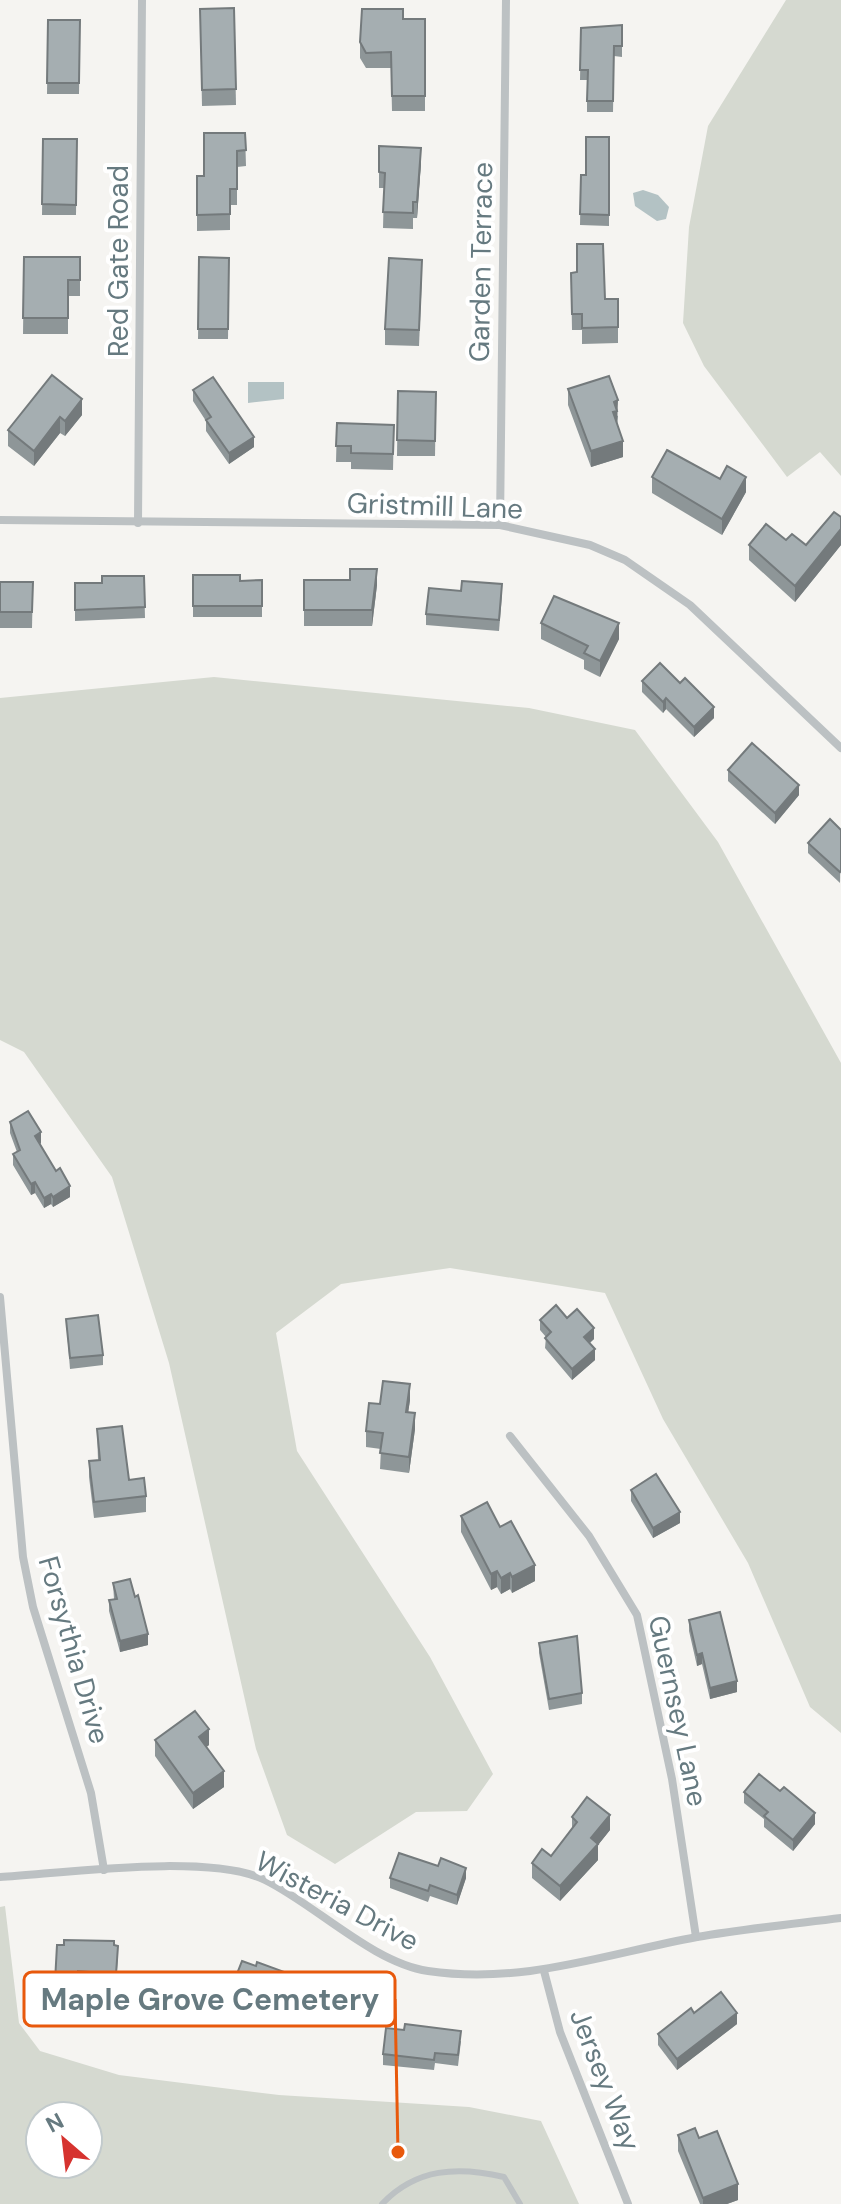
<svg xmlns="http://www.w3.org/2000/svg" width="841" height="2204" viewBox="0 0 841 2204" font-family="'DM Sans',sans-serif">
<rect width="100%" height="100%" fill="#f5f4f1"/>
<!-- green -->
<g fill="#d5d9d0" fill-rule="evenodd">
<path d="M 786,0 L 841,0 L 841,476 L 820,452 L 787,477 L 704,366 L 683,323 L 689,227 L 708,126 Z"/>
<path d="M 214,677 L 529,708 L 635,730 L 718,842 L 841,1063 L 841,1733 L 810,1707 L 748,1563 L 663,1419 L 605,1293 L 450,1268 L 341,1284 L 276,1333 L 297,1451 L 430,1657 L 493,1774 L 467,1811 L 416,1812 L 335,1864 L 287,1835 L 256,1749 L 169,1363 L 112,1177 L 24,1052 L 0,1040 L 0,698 Z"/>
<path d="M 5,1906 L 19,2023 L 40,2051 L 119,2075 L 279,2095 L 469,2107 L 541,2121 L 579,2204 L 0,2204 L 0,1907 ZM 40,2116 L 88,2116 L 88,2164 L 40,2164 Z"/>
</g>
<!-- water -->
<g fill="#b3c2c4">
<path d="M 643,190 L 658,195 L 669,207 L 666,219 L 657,221 L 635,206 L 633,193 Z"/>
<path d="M 248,382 L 284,382 L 284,399 L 248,403 Z"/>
</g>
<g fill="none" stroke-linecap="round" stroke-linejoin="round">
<!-- lane -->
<path stroke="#bcc1c3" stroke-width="6" d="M 382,2204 C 416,2168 458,2166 504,2177 L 520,2204"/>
<!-- street -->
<g stroke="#bcc1c3" stroke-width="8">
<path d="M 0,520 L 500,525 L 590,545 L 625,560 L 690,605 L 841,748"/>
<path d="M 138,523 L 142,0"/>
<path d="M 500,525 L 506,0"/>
<path d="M 0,1297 L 23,1557 L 33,1607 L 91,1793 L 104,1870"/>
<path d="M 510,1436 L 589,1536 L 637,1615 L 672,1779 L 696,1937"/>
<path d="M 0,1877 C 65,1873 209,1853 265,1880 C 316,1905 373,1963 428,1971 C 523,1985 605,1954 697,1937 C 744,1929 793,1924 841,1918"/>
<path d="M 544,1971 L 560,2032 L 628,2204"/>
</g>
</g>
<!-- wall -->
<g fill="#8e9698">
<path d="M 234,8 L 236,105 L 202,106 L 200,9 Z"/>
<path d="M 403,19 L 425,19 L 425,111 L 392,111 L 391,68 L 366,68 L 360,58 L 360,42 Z"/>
<path d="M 48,20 L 80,20 L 79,94 L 47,94 Z"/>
<path d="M 622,25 L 622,57 L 614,56 L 613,112 L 587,112 L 587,80 L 580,80 L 581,28 Z"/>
<path d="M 245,133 L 246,166 L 237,167 L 237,205 L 230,205 L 230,230 L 197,231 L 197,176 L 204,176 Z"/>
<path d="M 609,137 L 609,226 L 580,225 L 581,175 L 586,175 Z"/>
<path d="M 43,139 L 77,139 L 76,215 L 42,215 Z"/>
<path d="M 379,146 L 421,163 L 417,218 L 413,218 L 413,229 L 383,228 L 384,188 L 379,188 Z"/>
<path d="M 24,257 L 80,257 L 80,296 L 68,296 L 68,334 L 23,334 Z"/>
<path d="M 199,257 L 229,258 L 228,339 L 198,339 Z"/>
<path d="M 571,273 L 605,299 L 618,299 L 618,343 L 582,344 L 582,330 L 572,330 Z"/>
<path d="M 422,276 L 419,346 L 385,345 L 385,329 Z"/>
<path d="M 52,375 L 82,415 L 65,436 L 60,433 L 34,466 L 8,446 L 8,430 Z"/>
<path d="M 568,389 L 618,416 L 617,425 L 623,457 L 591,467 L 568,405 Z"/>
<path d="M 193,390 L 254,447 L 229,464 L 206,431 L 206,421 L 193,401 Z"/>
<path d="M 398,391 L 436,392 L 435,456 L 397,456 Z"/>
<path d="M 337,423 L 394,425 L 393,470 L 351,469 L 351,462 L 336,462 Z"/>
<path d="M 652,477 L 746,492 L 722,535 L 652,493 Z"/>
<path d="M 841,517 L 841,545 L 795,602 L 749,560 L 749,545 L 786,540 L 806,545 Z"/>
<path d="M 193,575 L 240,581 L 262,580 L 262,617 L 193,617 Z"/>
<path d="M 144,576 L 145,618 L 75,621 L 75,583 L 102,583 Z"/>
<path d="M 304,580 L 377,585 L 372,626 L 304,626 Z"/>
<path d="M 0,582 L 33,582 L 32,628 L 0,628 Z"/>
<path d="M 502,595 L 499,631 L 426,625 L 426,614 Z"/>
<path d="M 541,623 L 619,639 L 600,677 L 584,669 L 584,660 L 541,639 Z"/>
<path d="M 642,681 L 714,718 L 694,737 L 666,709 L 663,713 L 642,692 Z"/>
<path d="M 728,770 L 799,795 L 775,824 L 728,781 Z"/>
<path d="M 841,830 L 840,883 L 808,853 L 808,843 Z"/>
<path d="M 10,1122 L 41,1143 L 40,1144 L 70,1197 L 53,1207 L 51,1204 L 44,1208 L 35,1193 L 31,1195 L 13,1165 L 13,1154 L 17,1152 L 10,1133 Z"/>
<path d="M 567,1318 L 594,1339 L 590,1343 L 595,1360 L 572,1380 L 545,1348 L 546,1337 L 540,1330 L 540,1320 Z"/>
<path d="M 66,1319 L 103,1355 L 103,1365 L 70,1369 Z"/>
<path d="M 410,1400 L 408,1412 L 415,1429 L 409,1473 L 380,1469 L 381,1449 L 366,1447 L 366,1431 L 380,1404 Z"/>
<path d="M 97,1429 L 129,1480 L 146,1496 L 146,1512 L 94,1518 L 89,1477 L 89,1461 L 98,1460 Z"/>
<path d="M 631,1490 L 680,1523 L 653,1538 L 631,1501 Z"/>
<path d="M 461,1516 L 500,1527 L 535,1581 L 512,1593 L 510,1589 L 501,1594 L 497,1587 L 491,1590 L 461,1532 Z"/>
<path d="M 113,1583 L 135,1597 L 148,1645 L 120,1652 L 109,1611 L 109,1600 L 114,1599 Z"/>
<path d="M 689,1620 L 737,1692 L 710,1699 L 702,1664 L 697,1666 L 689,1631 Z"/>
<path d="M 539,1643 L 582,1693 L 582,1704 L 549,1710 L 539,1653 Z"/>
<path d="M 155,1740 L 209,1745 L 206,1747 L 224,1787 L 193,1809 L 155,1756 Z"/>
<path d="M 744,1792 L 815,1824 L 793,1851 L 764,1827 L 764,1819 L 744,1803 Z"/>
<path d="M 572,1817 L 610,1830 L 598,1845 L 598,1860 L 560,1901 L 532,1878 L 532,1863 L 551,1856 L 572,1829 Z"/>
<path d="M 390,1878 L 466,1878 L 457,1905 L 430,1896 L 428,1902 L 390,1888 Z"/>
<path d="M 57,1945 L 114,1945 L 118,1956 L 116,1985 L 78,1982 L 76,2012 L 54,2011 Z"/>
<path d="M 256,1966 L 298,1988 L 288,2015 L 233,1995 L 233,1984 Z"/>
<path d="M 694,2013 L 737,2024 L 677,2070 L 658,2045 L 658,2034 Z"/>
<path d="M 461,2041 L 458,2066 L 435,2063 L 434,2070 L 383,2065 L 383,2054 Z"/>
<path d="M 678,2135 L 699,2138 L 738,2200 L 727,2204 L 700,2204 L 678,2151 Z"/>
</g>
<!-- shaded-wall -->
<g fill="#747a7c">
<path d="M 421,148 L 421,163 L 417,218 L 417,202 Z"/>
<path d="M 82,399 L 82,415 L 65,436 L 65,421 Z"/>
<path d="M 618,400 L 617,427 L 613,428 L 614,402 Z"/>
<path d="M 60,417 L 60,433 L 34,466 L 34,451 Z"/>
<path d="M 254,437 L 254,447 L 229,464 L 229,453 Z"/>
<path d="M 623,441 L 623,457 L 591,467 L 591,451 Z"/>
<path d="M 746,477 L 746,492 L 722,535 L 722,519 Z"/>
<path d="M 841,529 L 841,545 L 795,602 L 795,586 Z"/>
<path d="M 377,569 L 377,585 L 372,626 L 372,610 Z"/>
<path d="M 619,623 L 619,639 L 600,677 L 600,661 Z"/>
<path d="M 666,698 L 666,709 L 663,713 L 663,702 Z"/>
<path d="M 714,707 L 714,718 L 694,737 L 694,727 Z"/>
<path d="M 799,785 L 799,795 L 775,824 L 775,813 Z"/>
<path d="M 41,1132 L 41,1143 L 35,1147 L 35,1136 Z"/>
<path d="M 35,1182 L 35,1193 L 31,1195 L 31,1184 Z"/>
<path d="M 70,1186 L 70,1197 L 53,1207 L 53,1197 Z"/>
<path d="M 51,1194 L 51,1204 L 44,1208 L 44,1198 Z"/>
<path d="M 594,1328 L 594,1339 L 584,1347 L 584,1337 Z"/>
<path d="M 595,1349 L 595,1360 L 572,1380 L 572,1369 Z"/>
<path d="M 410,1384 L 410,1400 L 406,1428 L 406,1412 Z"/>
<path d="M 415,1413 L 415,1429 L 409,1473 L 409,1457 Z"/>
<path d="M 680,1512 L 680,1523 L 653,1538 L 653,1528 Z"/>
<path d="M 535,1565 L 535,1581 L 512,1593 L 512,1577 Z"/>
<path d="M 497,1571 L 497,1587 L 491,1590 L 491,1574 Z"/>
<path d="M 510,1573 L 510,1589 L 501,1594 L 501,1578 Z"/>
<path d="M 148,1634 L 148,1645 L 120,1652 L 120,1641 Z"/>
<path d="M 702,1653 L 702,1664 L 697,1666 L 697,1655 Z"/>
<path d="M 737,1681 L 737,1692 L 710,1699 L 710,1688 Z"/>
<path d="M 209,1729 L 209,1745 L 199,1753 L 199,1737 Z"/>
<path d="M 224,1771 L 224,1787 L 193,1809 L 193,1793 Z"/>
<path d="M 815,1813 L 815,1824 L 793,1851 L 793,1840 Z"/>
<path d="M 610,1815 L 610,1830 L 598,1845 L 598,1860 L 560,1901 L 560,1886 L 591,1838 Z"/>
<path d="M 466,1868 L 466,1878 L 457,1905 L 457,1895 Z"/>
<path d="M 298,1977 L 298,1988 L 288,2015 L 288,2004 Z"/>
<path d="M 737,2013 L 737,2024 L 677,2070 L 677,2059 Z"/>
<path d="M 738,2184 L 738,2200 L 727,2204 L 703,2204 L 703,2198 Z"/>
</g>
<!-- building -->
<g fill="#a5aeb1" stroke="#747a7c" stroke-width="2">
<path d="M 234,8 L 236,89 L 202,90 L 200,9 Z"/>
<path d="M 362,9 L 403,9 L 403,19 L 425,19 L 425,96 L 392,96 L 391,52 L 366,53 L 360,42 Z"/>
<path d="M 48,20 L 80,20 L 79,83 L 47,83 Z"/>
<path d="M 622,25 L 622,46 L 614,46 L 613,101 L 587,101 L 588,70 L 580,70 L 581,28 Z"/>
<path d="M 204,133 L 245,133 L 246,150 L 237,151 L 237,189 L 230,189 L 230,214 L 197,215 L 197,176 L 204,176 Z"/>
<path d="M 586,137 L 609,137 L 609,215 L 580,214 L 581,175 L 586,175 Z"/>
<path d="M 43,139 L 77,139 L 76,205 L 42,204 Z"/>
<path d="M 379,146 L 421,148 L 417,202 L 413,202 L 413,213 L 383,212 L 385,173 L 379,172 Z"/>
<path d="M 577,244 L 603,244 L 605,299 L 618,299 L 618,327 L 582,328 L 582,314 L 572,314 L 571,273 L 577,272 Z"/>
<path d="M 24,257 L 80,257 L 80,280 L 68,280 L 68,318 L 23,318 Z"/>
<path d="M 199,257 L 229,258 L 228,329 L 198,329 Z"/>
<path d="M 389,258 L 422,260 L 419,330 L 385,329 Z"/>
<path d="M 52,375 L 82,399 L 65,421 L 60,417 L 34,451 L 8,430 Z"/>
<path d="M 609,376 L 618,400 L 614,402 L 617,411 L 613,412 L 623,441 L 591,451 L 568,389 Z"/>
<path d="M 213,377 L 254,437 L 229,453 L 206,420 L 211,417 L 193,390 Z"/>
<path d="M 398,391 L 436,392 L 435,441 L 397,440 Z"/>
<path d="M 337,423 L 394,425 L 393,454 L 351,453 L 351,446 L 336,446 Z"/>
<path d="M 667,450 L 720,479 L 727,466 L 746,477 L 722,519 L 652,477 Z"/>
<path d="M 834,512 L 841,517 L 841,529 L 795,586 L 749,545 L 766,524 L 786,540 L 792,534 L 806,545 Z"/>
<path d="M 350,569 L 377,569 L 372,610 L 304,610 L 304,580 L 350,580 Z"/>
<path d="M 193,575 L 240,575 L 240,581 L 262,580 L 262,606 L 193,606 Z"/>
<path d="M 102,576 L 144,576 L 145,607 L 75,610 L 75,583 L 102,583 Z"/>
<path d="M 462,581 L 502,584 L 499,620 L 426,614 L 429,588 L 461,591 Z"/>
<path d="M 0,582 L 33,582 L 32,612 L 0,612 Z"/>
<path d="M 554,596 L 619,623 L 600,661 L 584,653 L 588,646 L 541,623 Z"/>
<path d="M 660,663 L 680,683 L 685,678 L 714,707 L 694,727 L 666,698 L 663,702 L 642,681 Z"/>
<path d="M 752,743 L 799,785 L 775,813 L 728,770 Z"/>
<path d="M 830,819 L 841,830 L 841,871 L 840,872 L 808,843 Z"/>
<path d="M 28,1111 L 41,1132 L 35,1136 L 56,1171 L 60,1168 L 70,1186 L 53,1197 L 51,1194 L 44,1198 L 35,1182 L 31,1184 L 13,1154 L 20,1150 L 10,1122 Z"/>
<path d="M 556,1305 L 567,1318 L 577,1309 L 594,1328 L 584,1337 L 595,1349 L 572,1369 L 545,1338 L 551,1332 L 540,1320 Z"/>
<path d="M 98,1315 L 103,1355 L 70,1358 L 66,1319 Z"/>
<path d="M 383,1381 L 410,1384 L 406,1412 L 415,1413 L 409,1457 L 380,1453 L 383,1433 L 366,1431 L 369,1403 L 380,1404 Z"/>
<path d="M 122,1426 L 129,1480 L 144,1478 L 146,1496 L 94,1502 L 89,1461 L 100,1460 L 97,1429 Z"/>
<path d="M 656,1474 L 680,1512 L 653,1528 L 631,1490 Z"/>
<path d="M 487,1502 L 500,1527 L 511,1521 L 535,1565 L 512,1577 L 510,1573 L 501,1578 L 497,1571 L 491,1574 L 461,1516 Z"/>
<path d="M 130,1579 L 135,1597 L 138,1595 L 148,1634 L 120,1641 L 109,1600 L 117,1599 L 113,1583 Z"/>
<path d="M 720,1612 L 737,1681 L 710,1688 L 702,1653 L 697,1655 L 689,1620 Z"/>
<path d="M 577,1636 L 582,1693 L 549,1699 L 539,1643 Z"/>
<path d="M 195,1711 L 209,1729 L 199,1737 L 224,1771 L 193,1793 L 155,1740 Z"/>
<path d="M 759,1774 L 780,1791 L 784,1787 L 815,1813 L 793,1840 L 764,1816 L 768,1812 L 744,1792 Z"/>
<path d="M 587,1797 L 610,1815 L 591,1838 L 598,1844 L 560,1886 L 532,1863 L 542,1849 L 551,1856 L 577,1822 L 572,1817 Z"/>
<path d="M 399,1853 L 438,1866 L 441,1858 L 466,1868 L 457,1895 L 430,1885 L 428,1891 L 390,1878 Z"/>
<path d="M 64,1940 L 114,1941 L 114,1945 L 118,1946 L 116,1974 L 78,1971 L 76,2002 L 54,2000 L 57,1945 L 64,1945 Z"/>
<path d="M 242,1961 L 256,1966 L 257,1962 L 298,1977 L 288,2004 L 233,1984 Z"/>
<path d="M 721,1992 L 737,2013 L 677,2059 L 658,2034 L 691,2008 L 694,2013 Z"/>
<path d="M 405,2024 L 461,2031 L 458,2055 L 435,2053 L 434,2060 L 383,2054 L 386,2028 L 404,2030 Z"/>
<path d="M 695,2128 L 699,2138 L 717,2131 L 738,2184 L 703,2198 L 678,2135 Z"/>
</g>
<g text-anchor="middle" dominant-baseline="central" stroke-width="8" stroke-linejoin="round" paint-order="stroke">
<!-- street labels -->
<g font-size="28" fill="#667a80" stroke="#fff">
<text transform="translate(118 261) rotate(-90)">Red Gate Road</text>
<text transform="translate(481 262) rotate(-89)">Garden Terrace</text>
<text transform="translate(435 506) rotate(2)">Gristmill Lane</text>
<text transform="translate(74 1650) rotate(74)">Forsythia Drive</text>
<text transform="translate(678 1711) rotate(78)">Guernsey Lane</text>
<text transform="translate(337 1901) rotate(28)">Wisteria Drive</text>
<text transform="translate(605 2080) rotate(69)">Jersey Way</text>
</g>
</g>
<!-- callouts -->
<path fill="none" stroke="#e8590c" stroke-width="3" d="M398 2152L395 1999"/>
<circle fill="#e8590c" stroke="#fff" stroke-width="3" cx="398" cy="2152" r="8"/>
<rect fill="#fff" stroke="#e8590c" stroke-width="3" x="24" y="1972" width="371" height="54" rx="8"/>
<g font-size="30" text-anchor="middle" font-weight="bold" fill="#667a80">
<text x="210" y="2010">Maple Grove Cemetery</text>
</g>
<!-- north arrow -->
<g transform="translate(64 2140) rotate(332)"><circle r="38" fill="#ffffff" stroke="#c2cacc" stroke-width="2"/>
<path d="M0-6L14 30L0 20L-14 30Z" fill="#d6332f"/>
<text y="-12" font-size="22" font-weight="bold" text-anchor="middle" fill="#667a80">N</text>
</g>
</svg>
